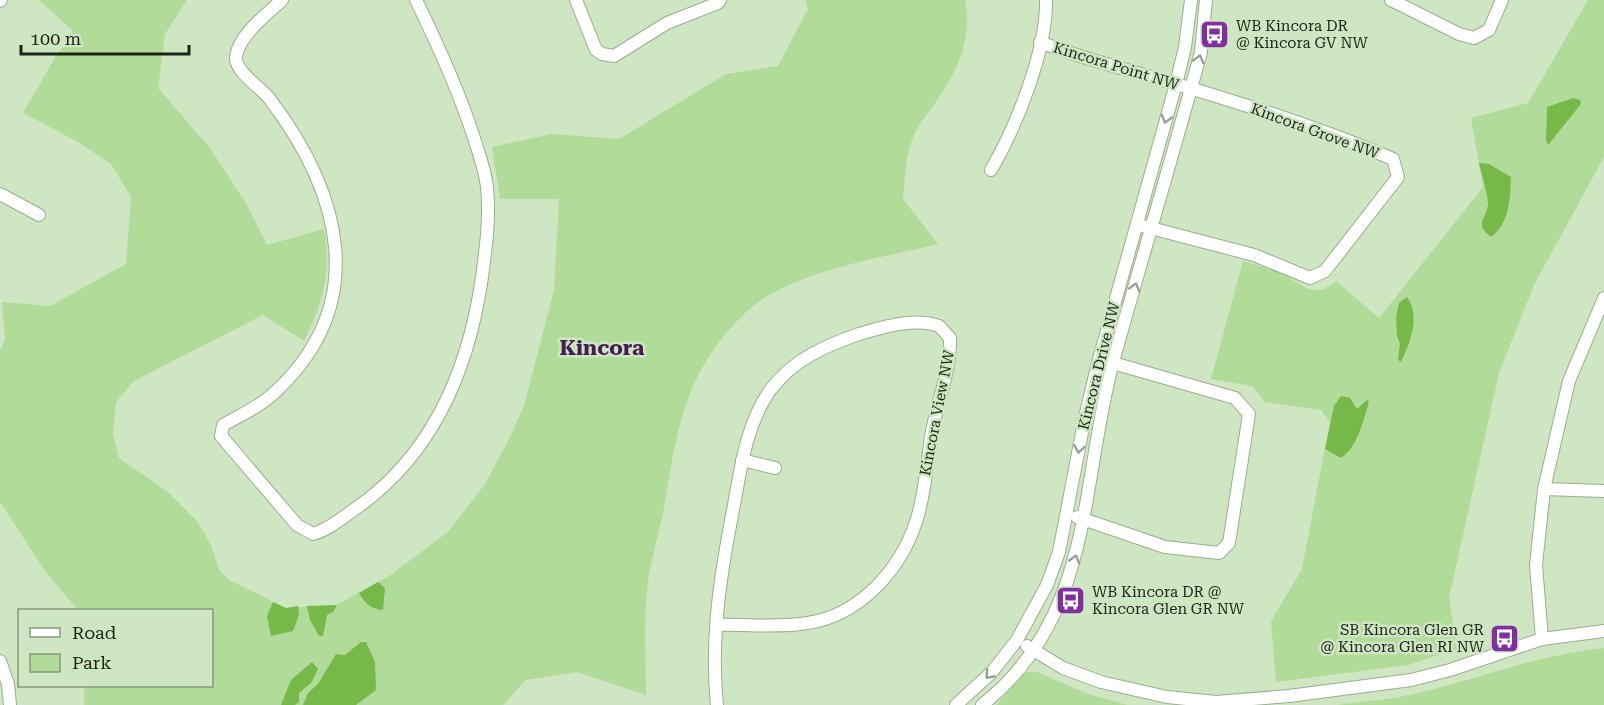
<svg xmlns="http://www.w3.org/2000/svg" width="1604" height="705" viewBox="0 0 1604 705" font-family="'Roboto Serif',serif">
<rect width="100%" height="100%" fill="#cfe6c3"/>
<!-- green -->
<g fill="#b1db98">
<path d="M 39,0 L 187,0 L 165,34 L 158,88 L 210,148 L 246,203 L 267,245 L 324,229 C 332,270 323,304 304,341 L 263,315 L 134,381 L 116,402 L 113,433 L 119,458 L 168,492 L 197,521 L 210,543 L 220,571 L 229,580 L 286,608 L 336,605 L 389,576 L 448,532 L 485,484 L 508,441 L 524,406 L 554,290 L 559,199 L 500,199 L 492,147 L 551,134 L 619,139 L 726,74 L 778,66 L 808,9 L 805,0 L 965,0 C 973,36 958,71 937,100 C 930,111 919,123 914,135 C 905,155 905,178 903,199 L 938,244 C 885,257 820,267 773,293 C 753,303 736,321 722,338 C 680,393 676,440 664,507 C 660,532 651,557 648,582 C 643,619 646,658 646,695 L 577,672 L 526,680 L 503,705 L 84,705 L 84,686 L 212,686 L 212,610 L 78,610 L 45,571 L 0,502 L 0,351 L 5,339 L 2,302 L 50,306 L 126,264 L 131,197 L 111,164 L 78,142 L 23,113 L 57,54 L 71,39 L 72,30 Z"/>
<path d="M 1588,0 L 1604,0 L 1604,157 L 1534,285 L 1499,373 L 1449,598 L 1457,649 L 1408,665 L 1276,682 L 1271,621 L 1302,569 L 1330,422 L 1321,410 L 1265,402 L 1252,386 L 1211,379 L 1243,261 C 1255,265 1268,268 1280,273 C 1300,282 1315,302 1336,281 L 1379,318 L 1483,187 L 1471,118 L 1528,103 Z"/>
<path d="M 1604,648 L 1604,705 L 1336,705 C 1368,701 1400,699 1431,690 C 1491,674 1541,655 1604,648 Z"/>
<path d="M 1026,672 L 1037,672 L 1088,694 L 1128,705 L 996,705 Z"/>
</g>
<!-- forest -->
<g fill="#77b949">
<path d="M 1573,98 L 1580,100 L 1581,104 L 1548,145 L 1546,140 L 1547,107 Z"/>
<path d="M 1479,163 L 1489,164 L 1511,177 C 1510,198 1510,223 1491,237 C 1474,223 1486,220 1488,205 C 1489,198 1481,172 1479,163 Z"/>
<path d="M 1407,297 C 1421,316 1410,343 1401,362 L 1398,360 L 1400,344 L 1397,336 L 1396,318 L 1399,303 Z"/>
<path d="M 1341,396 L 1350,398 L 1357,409 L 1367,400 L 1369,402 C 1363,421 1358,447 1341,458 L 1325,449 L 1334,406 Z"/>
<path d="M 378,582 L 385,588 L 383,610 C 370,609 365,603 359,593 Z"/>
<path d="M 273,602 L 286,608 L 298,606 L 299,615 L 293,631 L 271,636 L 267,616 Z"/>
<path d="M 337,605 L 333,612 L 327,615 L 323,636 L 319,636 L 310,620 L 307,606 Z"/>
<path d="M 361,642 L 366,642 L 375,662 L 376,690 L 356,705 L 303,705 L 308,693 L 318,684 L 336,654 L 345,655 Z"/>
<path d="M 312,662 L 318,669 L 311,683 L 299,693 L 299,702 L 295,705 L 281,705 L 291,680 Z"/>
</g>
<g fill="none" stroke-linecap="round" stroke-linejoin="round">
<defs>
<g id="minor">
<path d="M 282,0 C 267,14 240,34 236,56 C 234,71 260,87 269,98 C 341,193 372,304 273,394 C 259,407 239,416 223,425 L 221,436 L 297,525 L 313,534 C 328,530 342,518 355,509 C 433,455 469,368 482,277 C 486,247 490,217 487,187 C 485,170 479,154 474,138 C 459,91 438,45 416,0"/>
<path d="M 576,0 L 596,50 L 602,54 L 614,56 L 667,23 L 718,3 L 720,0"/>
<path d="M 1391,0 L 1459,34 L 1474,38 L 1489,30 L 1502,0"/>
<path d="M 0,1 L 1,0"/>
<path d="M 1040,42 C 1085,60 1130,70 1176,84 C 1250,106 1323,129 1393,159 L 1398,177 L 1325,271 L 1310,278 L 1254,255 L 1143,226"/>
<path d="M 991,170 C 1016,127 1047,51 1046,0"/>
<path d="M 0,194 L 39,215"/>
<path d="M 742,460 L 775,468"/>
<path d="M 1544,489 L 1604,491"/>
<path d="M 1077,517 L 1165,547 L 1219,553 L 1229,543 L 1249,414 L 1235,398 L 1106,361"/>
<path d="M 717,625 C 747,624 779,628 808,623 C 860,615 900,570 916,522 C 925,495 927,464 931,437 C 936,404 951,372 950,338 L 939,326 C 915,317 883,327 859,334 C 825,346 794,359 771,389 C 747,422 741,466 734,505 C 721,571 710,638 717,705"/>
<path d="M 1542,639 L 1536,565 L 1544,489 L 1569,381 L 1604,298"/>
<path d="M 1027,646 L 1063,668 L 1101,682 L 1167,697 L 1216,702 L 1289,696 L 1411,680 L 1450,670 L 1542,639 L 1604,631"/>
<path d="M 0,661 L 8,684 L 10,705"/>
<path d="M 956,705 L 992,672 L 1017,640 L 1047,585 L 1059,552 L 1085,417 L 1099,359 L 1176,84 L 1185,47 L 1191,0"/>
<path d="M 982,705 C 1094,617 1080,485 1113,362 C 1142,258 1173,155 1201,52 L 1206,0"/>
</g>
</defs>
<!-- minor casing -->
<use href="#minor" stroke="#99ae8d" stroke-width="14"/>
<!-- minor -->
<use href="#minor" stroke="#fff" stroke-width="12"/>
</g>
<!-- one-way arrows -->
<defs><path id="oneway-chevron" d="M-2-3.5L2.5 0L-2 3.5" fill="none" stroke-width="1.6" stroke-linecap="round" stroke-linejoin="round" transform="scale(1.5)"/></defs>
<g stroke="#999c97">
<use href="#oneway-chevron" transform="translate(1199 59) rotate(-76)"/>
<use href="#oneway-chevron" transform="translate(1166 119) rotate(106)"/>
<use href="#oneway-chevron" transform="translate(1135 287) rotate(-74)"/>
<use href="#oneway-chevron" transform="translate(1079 449) rotate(100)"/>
<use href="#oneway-chevron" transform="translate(1075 559) rotate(-74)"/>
<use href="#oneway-chevron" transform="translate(989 675) rotate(133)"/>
</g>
<!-- icons -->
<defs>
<symbol id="bus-square" viewBox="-11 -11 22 22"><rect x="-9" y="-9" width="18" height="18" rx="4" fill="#7f2fa0" stroke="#cfe6c3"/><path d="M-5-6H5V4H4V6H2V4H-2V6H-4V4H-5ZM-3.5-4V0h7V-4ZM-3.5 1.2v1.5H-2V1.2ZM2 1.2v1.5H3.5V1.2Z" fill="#fff"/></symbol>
</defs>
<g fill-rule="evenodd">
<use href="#bus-square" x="1198" y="18" width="33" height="33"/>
<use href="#bus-square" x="1054" y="584" width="33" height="33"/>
<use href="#bus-square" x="1488" y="622" width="33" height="33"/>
</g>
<g text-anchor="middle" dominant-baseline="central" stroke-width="5" stroke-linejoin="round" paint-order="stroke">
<!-- poi labels -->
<g font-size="15" fill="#1c2418" stroke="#cfe6c3" text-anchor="start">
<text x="1236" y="26">WB Kincora DR<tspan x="1236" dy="17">@ Kincora GV NW</tspan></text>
<text x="1092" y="592">WB Kincora DR @<tspan x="1092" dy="17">Kincora Glen GR NW</tspan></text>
<text x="1484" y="630" text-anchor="end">SB Kincora Glen GR<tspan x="1484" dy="17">@ Kincora Glen RI NW</tspan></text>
</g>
<!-- street labels -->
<g font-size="15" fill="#1c2418" stroke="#cfe6c3">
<text transform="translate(1116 66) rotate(17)">Kincora Point NW</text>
<text transform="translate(1315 131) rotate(20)">Kincora Grove NW</text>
<text transform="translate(1099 366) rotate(-76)">Kincora Drive NW</text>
<text transform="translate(937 413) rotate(-79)">Kincora View NW</text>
</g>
<!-- district labels -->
<g font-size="21" font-weight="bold" fill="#431d53" stroke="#cfe6c3">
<text x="602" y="348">Kincora</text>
</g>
</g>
<!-- legend -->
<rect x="18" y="609" width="195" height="78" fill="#cfe6c3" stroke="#87987f" stroke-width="1.5"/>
<rect x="30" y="628" width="30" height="9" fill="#ffffff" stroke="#87987f" stroke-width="1.5"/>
<text x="72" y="639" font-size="18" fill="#1c2418">Road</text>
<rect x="30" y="654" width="30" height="18" fill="#b1db98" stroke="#87987f" stroke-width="1.5"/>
<text x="72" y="669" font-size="18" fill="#1c2418">Park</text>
<!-- scale -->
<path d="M21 45v9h168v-9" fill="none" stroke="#1c2418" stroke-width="3"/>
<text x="30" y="45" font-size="18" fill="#1c2418" stroke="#cfe6c3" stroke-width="4.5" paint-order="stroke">100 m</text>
</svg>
